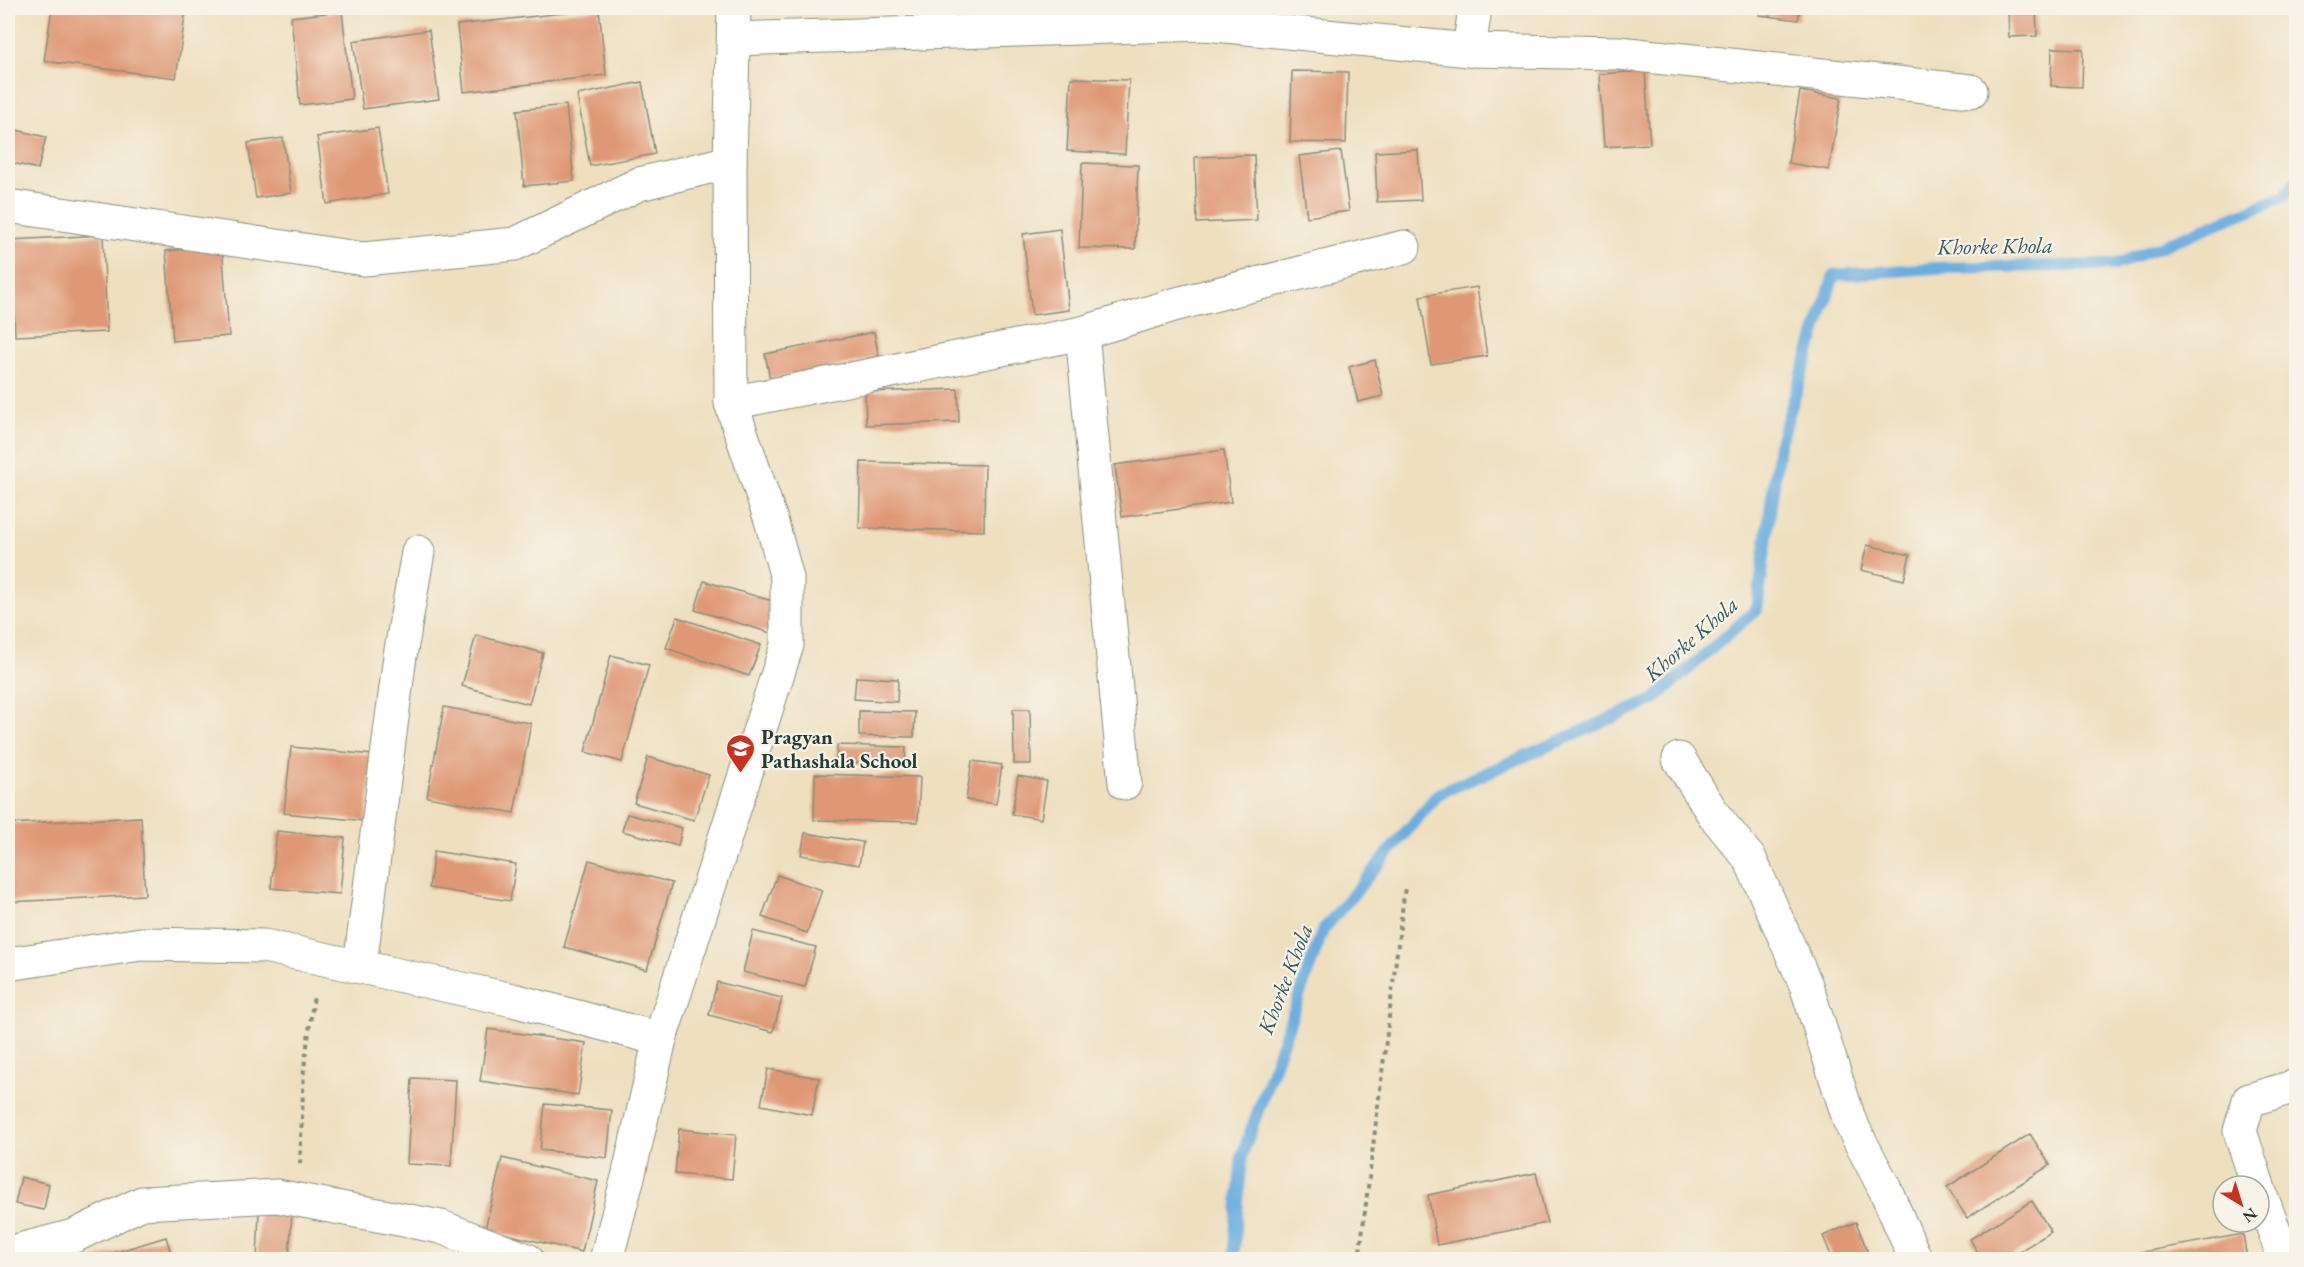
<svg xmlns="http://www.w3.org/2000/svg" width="2304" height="1267" viewBox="0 0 2304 1267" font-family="'EB Garamond',serif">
<rect width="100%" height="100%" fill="#f7f3e8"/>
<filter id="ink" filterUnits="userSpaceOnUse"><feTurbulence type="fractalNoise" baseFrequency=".0167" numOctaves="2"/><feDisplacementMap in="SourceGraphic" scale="12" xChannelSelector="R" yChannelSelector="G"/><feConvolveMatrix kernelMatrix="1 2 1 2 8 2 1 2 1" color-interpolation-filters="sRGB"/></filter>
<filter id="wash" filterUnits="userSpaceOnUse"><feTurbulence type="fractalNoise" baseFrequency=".008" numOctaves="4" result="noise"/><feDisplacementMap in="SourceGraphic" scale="24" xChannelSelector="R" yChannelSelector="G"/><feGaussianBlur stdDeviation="1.35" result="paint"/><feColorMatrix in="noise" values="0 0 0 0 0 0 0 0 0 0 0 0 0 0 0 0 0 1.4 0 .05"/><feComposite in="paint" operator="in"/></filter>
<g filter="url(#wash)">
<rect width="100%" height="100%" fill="#eedfbf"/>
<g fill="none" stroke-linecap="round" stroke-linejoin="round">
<!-- stream -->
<path stroke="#6baddf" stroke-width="12" d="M 1233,1260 L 1242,1155 L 1323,930 L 1438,794 L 1653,700 L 1757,609 L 1779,445 L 1834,275 L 1935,268 L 2115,265 L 2285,196 L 2296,182"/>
</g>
<g id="blocks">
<!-- building -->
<g fill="#df9875">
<path d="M 52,8 L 166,8 L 186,10 L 176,78 L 44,61 Z"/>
<path d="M 1760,8 L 1800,8 L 1798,20 L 1759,15 Z"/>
<path d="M 2008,8 L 2036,8 L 2037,36 L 2009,37 Z"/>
<path d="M 599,9 L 606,75 L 464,92 L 457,25 Z"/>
<path d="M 342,11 L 352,99 L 300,105 L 291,17 Z"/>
<path d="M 429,30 L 439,99 L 363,109 L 353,41 Z"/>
<path d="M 2052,48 L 2083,49 L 2082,87 L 2051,86 Z"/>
<path d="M 1292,71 L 1348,72 L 1346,143 L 1290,142 Z"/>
<path d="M 1645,71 L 1650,144 L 1604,147 L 1599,74 Z"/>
<path d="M 1071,78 L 1129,80 L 1125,154 L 1067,151 Z"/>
<path d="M 642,82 L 655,154 L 590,166 L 577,95 Z"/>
<path d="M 1800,91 L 1841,98 L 1829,170 L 1788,163 Z"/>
<path d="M 566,105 L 574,181 L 524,186 L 517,110 Z"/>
<path d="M 8,128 L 46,137 L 38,169 L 8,162 Z"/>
<path d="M 378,128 L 388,194 L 327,204 L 317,137 Z"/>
<path d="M 283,138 L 291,193 L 256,198 L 248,143 Z"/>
<path d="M 1418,150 L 1421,200 L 1377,202 L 1375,152 Z"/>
<path d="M 1341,151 L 1349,211 L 1307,217 L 1299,156 Z"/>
<path d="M 1254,155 L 1257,220 L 1197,223 L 1195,157 Z"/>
<path d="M 1082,163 L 1138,165 L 1135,249 L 1079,248 Z"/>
<path d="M 1060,229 L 1069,310 L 1032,315 L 1023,234 Z"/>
<path d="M 103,235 L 107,332 L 15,336 L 11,240 Z"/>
<path d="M 222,246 L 229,336 L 173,341 L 166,251 Z"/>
<path d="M 1477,287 L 1487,356 L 1431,364 L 1420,296 Z"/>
<path d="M 874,332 L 879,358 L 770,379 L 765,354 Z"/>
<path d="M 1375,360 L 1383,396 L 1358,402 L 1349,367 Z"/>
<path d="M 958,389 L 959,422 L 866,425 L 865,392 Z"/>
<path d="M 1224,450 L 1231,502 L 1122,517 L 1115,465 Z"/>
<path d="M 861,462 L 985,465 L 984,531 L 859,528 Z"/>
<path d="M 1867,545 L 1910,555 L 1904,580 L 1861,570 Z"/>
<path d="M 704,581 L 783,604 L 774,634 L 695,610 Z"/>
<path d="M 677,617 L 761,645 L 749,676 L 666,648 Z"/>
<path d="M 476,635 L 543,653 L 529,704 L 462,686 Z"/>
<path d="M 611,655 L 649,665 L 622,762 L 585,752 Z"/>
<path d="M 856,677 L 898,679 L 897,702 L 854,699 Z"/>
<path d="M 444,707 L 531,723 L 514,813 L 427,797 Z"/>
<path d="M 1013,709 L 1030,709 L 1031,764 L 1014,764 Z"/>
<path d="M 859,711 L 915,712 L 914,737 L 859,736 Z"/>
<path d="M 837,745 L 906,747 L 905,765 L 836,763 Z"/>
<path d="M 291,747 L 373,755 L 366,821 L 284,813 Z"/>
<path d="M 648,757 L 709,775 L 694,820 L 634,803 Z"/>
<path d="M 972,761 L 1002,765 L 996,804 L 966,800 Z"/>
<path d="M 815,774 L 920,777 L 918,822 L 814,820 Z"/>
<path d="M 1018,776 L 1047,781 L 1041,819 L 1012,814 Z"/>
<path d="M 627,814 L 682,828 L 678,846 L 622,831 Z"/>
<path d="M 141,817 L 145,895 L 8,902 L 8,824 Z"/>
<path d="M 277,831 L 345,838 L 340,894 L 271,888 Z"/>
<path d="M 805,833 L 863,842 L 859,865 L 801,855 Z"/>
<path d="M 434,851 L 516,864 L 510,901 L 429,888 Z"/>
<path d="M 589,860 L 672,883 L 647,970 L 564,947 Z"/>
<path d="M 777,875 L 822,890 L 807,933 L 762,917 Z"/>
<path d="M 753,931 L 816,947 L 805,987 L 743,972 Z"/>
<path d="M 717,982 L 782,998 L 773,1032 L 709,1015 Z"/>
<path d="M 488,1029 L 586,1043 L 578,1095 L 480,1081 Z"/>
<path d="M 768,1069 L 819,1078 L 812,1115 L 761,1105 Z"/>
<path d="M 412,1078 L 456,1080 L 451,1166 L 407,1164 Z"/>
<path d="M 545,1104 L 612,1110 L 607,1158 L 540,1150 Z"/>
<path d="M 679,1129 L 736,1135 L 732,1179 L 675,1174 Z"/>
<path d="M 2030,1134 L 2050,1165 L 1967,1218 L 1947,1187 Z"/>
<path d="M 502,1158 L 598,1181 L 582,1252 L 485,1229 Z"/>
<path d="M 1536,1173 L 1547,1223 L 1437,1245 L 1428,1195 Z"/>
<path d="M 21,1177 L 49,1184 L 44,1210 L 15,1204 Z"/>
<path d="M 2032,1201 L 2051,1232 L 2005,1260 L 1982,1260 L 1970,1239 Z"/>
<path d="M 259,1212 L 292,1213 L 289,1260 L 257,1260 Z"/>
<path d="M 1856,1222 L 1871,1260 L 1833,1260 L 1823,1236 Z"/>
<path d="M 2243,1234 L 2247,1258 L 2137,1260 L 2136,1253 Z"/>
<path d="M 166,1237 L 173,1260 L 94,1260 L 93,1259 Z"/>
</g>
</g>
</g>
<g filter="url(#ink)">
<use href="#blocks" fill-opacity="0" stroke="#868e7a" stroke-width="1.5"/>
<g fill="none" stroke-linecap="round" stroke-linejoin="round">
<defs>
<g id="minor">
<path d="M 735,39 L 1205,24 L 1469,50 L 1619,53 L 1971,91"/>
<path d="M 1469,50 L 1475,8"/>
<path d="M 8,206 L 364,259 L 515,244 L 639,184 L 730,162"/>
<path d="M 1082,333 L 1125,783"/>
<path d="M 731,403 L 1082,333 L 1177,304 L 1404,247"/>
<path d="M 1679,759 L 1714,815 L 1750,859 L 1806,985 L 1850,1122 L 1885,1189 L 1916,1260"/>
<path d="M 8,964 L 141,944 L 264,946 L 513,1000 L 660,1039"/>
<path d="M 360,965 L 400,656 L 418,552"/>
<path d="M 2258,1186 L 2240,1131 L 2249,1100 L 2296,1086"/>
<path d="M 2259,1190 L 2285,1260"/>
<path d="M 8,1253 L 74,1236 L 142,1203 L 277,1196 L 441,1227 L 527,1260"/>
<path d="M 606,1260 L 628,1177 L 660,1039 L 787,645 L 787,578 L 771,520 L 731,403 L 730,162 L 734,8"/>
</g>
</defs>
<!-- minor casing -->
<use href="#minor" stroke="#868e7a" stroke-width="35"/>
<!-- path -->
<g stroke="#868e7a" stroke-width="4" stroke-dasharray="4.5 4.5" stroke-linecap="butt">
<path d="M 300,1164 L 304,1068 L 314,995"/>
<path d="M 1359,1260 L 1405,887"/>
</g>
<!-- minor -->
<use href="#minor" stroke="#fff" stroke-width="33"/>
</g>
</g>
<!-- icons -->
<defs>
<symbol id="school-pin" viewBox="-11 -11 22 30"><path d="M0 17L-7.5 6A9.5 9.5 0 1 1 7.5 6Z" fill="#c8321e" stroke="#f7f3e8"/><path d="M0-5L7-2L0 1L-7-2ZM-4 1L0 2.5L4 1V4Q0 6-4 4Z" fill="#fff"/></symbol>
</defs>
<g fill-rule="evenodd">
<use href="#school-pin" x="724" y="732" width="33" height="45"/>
</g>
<g text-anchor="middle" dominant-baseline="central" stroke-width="4.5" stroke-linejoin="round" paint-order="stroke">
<!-- poi labels -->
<g font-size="21" font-weight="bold" fill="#1f3d34" stroke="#f7f3e8" text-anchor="start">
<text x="761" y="736">Pragyan<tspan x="761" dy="24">Pathashala School</tspan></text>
</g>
<!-- water labels -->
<g font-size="22" font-style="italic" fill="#32595f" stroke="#f7f3e8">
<text transform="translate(1995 246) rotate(-1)">Khorke Khola</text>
<text transform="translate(1691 639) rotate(-41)">Khorke Khola</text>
<text transform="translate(1285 979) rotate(-69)">Khorke Khola</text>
</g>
</g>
<!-- margin -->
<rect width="2304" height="1267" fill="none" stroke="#f7f3e8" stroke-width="30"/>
<!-- north arrow -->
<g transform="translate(2241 1204) rotate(142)"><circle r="28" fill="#f7f3e8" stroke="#a1aaa0" stroke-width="1.5"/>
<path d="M0-4.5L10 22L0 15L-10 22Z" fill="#c8321e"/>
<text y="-9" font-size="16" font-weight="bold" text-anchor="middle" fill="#1f3d34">N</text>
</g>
</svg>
